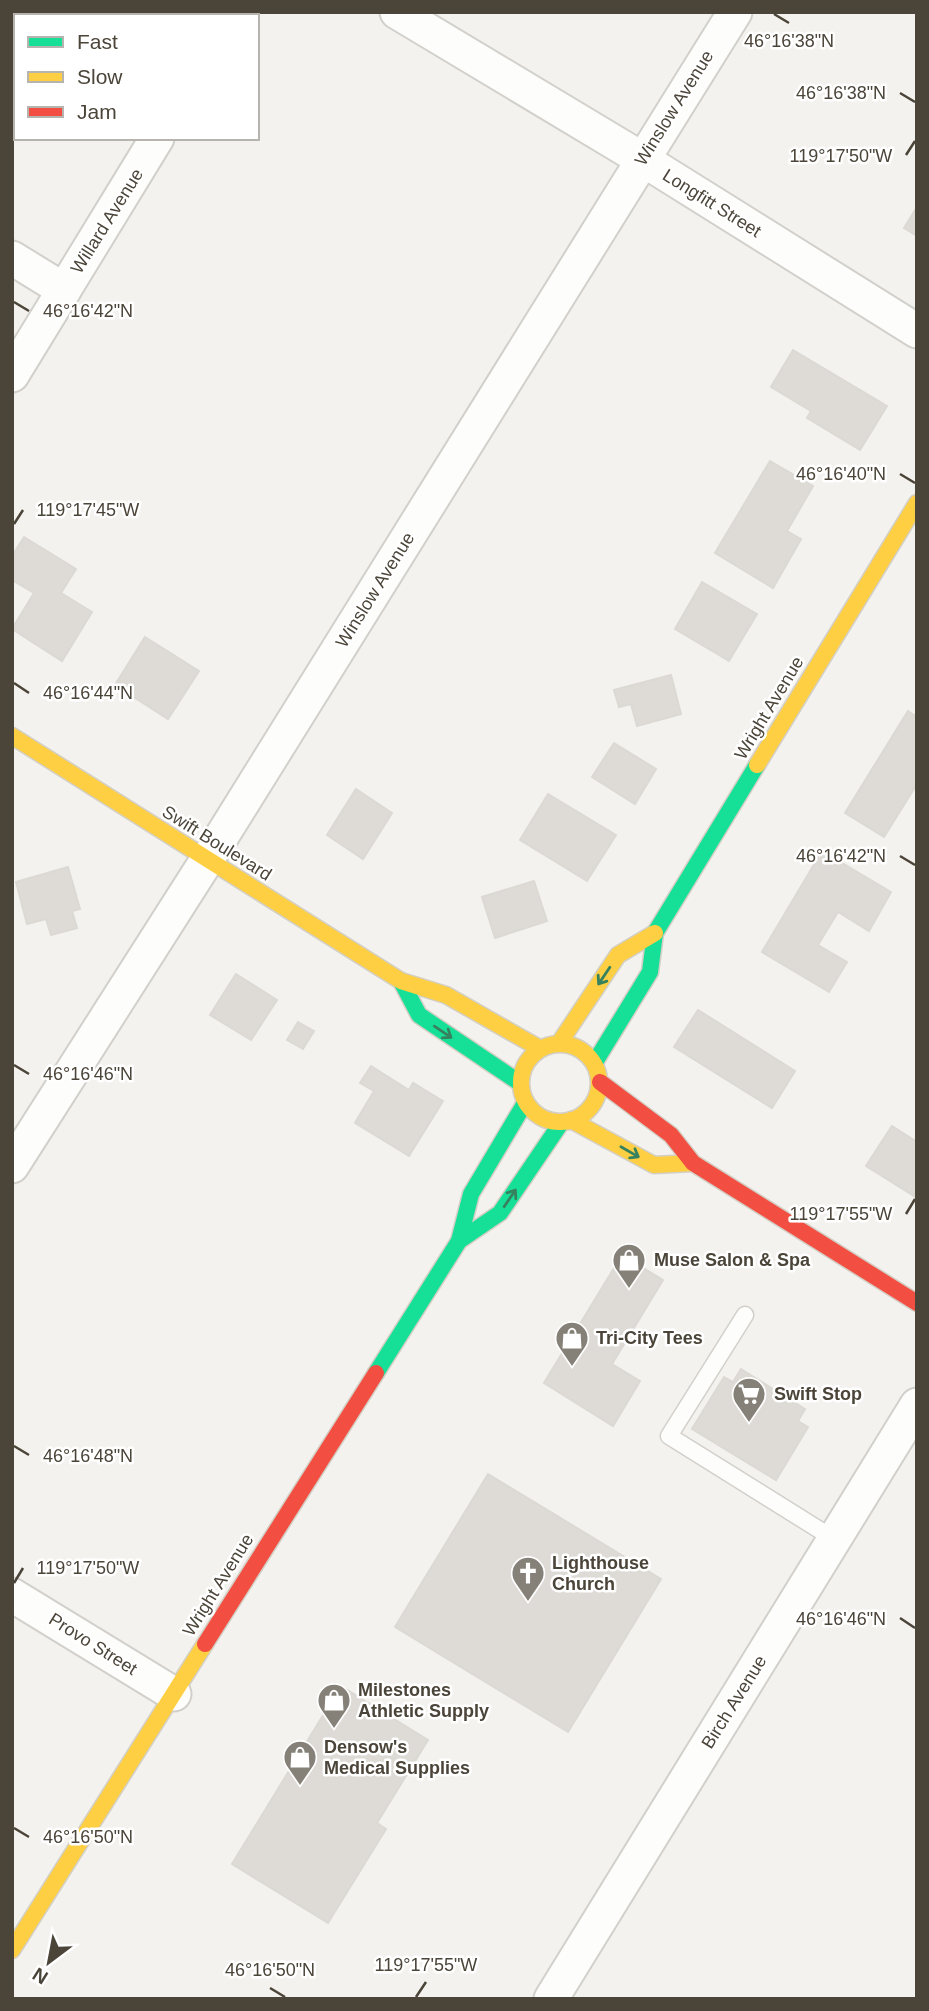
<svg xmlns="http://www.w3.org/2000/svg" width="929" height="2011" viewBox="0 0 929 2011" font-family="Arial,sans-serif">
<rect width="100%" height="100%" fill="#f4f2ee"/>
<!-- building -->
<g fill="#dedbd6" stroke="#dcd9d4" stroke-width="2">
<path d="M 917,207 L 917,236 L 904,228 Z"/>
<path d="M 793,350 L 887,406 L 860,450 L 807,418 L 811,411 L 771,387 Z"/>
<path d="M 770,461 L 813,486 L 787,531 L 801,539 L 773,588 L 715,553 Z"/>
<path d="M 24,537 L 76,569 L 61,593 L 92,612 L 62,661 L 12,629 L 34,593 L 12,580 L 12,556 Z"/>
<path d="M 702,582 L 757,614 L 729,661 L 675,629 Z"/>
<path d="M 145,637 L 199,671 L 168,719 L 115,685 Z"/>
<path d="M 671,675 L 681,714 L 637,726 L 631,704 L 619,707 L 614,690 Z"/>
<path d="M 908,711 L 917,717 L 917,784 L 884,837 L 845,813 Z"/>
<path d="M 614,743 L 656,769 L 635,804 L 592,777 Z"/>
<path d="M 356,789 L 392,813 L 363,859 L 327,835 Z"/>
<path d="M 548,794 L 616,835 L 587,881 L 520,840 Z"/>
<path d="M 822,851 L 891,892 L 869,931 L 838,912 L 818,945 L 847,962 L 829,992 L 762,952 Z"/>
<path d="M 68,867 L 80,909 L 72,911 L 77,928 L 51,935 L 46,919 L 27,924 L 16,882 Z"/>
<path d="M 534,881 L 547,921 L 495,938 L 482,897 Z"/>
<path d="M 236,974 L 277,1000 L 251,1040 L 210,1015 Z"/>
<path d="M 698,1010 L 795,1071 L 772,1108 L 674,1047 Z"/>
<path d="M 298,1022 L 314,1031 L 303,1049 L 287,1040 Z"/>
<path d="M 371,1066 L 409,1090 L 413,1083 L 443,1101 L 409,1156 L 355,1123 L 374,1091 L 360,1083 Z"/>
<path d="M 892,1126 L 917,1142 L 917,1198 L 866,1166 Z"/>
<path d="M 622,1255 L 663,1280 L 612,1364 L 640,1381 L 613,1426 L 544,1383 Z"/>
<path d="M 741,1369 L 805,1409 L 798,1421 L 808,1427 L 776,1480 L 692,1429 L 724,1377 L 733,1382 Z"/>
<path d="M 488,1474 L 661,1579 L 568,1732 L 395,1627 Z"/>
<path d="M 341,1686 L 428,1740 L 377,1823 L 386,1829 L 328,1923 L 232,1864 Z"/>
</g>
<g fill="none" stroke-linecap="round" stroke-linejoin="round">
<defs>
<path id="lane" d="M 745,1315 L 669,1436 L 834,1539"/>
<g id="street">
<path d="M 397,12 L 642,159 L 917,331"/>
<path d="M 232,16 L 234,12"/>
<path d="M 12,258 L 64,290"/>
<path d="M 12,375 L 157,138"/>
<path d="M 12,1166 L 207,860 L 735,12"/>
<path d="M 12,1595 L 174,1694"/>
<path d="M 551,1999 L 917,1405"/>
</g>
<g id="fast">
<path d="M 401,981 L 419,1015 L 520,1083"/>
<path d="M 595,1062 L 650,972 L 655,933 L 757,765"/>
<path d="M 459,1241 L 500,1213 L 561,1123"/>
<path d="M 376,1373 L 459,1241 L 471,1194 L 525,1103"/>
</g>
<g id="slow">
<path d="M 12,736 L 401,981 L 446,995 L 539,1048"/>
<path d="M 757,765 L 917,503"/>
<path d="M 560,1042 L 618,955 L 655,933"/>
<circle cx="560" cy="1083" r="39"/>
<path d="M 571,1120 L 654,1165 L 693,1163"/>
<path d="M 12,1950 L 205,1644"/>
</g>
<g id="jam">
<path d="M 600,1082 L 671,1135 L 693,1163 L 917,1303"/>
<path d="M 205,1644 L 376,1373"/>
</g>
</defs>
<!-- lane casing -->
<use href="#lane" stroke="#d2d0cb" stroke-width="19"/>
<!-- street casing -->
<use href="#street" stroke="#d2d0cb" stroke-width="37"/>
<!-- fast casing -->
<use href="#fast" stroke="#d3cfc5" stroke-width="19"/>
<!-- slow casing -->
<use href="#slow" stroke="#d3cfc5" stroke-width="19"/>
<!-- jam casing -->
<use href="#jam" stroke="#d3cfc5" stroke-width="19"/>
<!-- lane -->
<use href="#lane" stroke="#fdfdfc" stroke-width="16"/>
<!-- street -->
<use href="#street" stroke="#fdfdfc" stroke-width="33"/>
<!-- fast -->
<use href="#fast" stroke="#16e098" stroke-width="16"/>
<!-- slow -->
<use href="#slow" stroke="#ffcf43" stroke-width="16"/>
<!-- jam -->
<use href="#jam" stroke="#f24e42" stroke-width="16"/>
</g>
<!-- one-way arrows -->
<defs><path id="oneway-shaft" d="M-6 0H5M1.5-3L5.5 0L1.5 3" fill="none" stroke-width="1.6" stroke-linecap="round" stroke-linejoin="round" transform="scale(1.75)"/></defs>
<g stroke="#36825f">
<use href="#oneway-shaft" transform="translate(604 976) rotate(124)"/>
<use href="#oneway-shaft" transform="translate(443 1032) rotate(34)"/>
<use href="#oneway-shaft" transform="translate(630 1152) rotate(30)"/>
<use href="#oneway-shaft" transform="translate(510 1198) rotate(-56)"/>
</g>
<!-- ticks -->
<path fill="none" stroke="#4b4439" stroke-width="2.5" d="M 774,14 L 789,23M 900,93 L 915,102M 906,155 L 915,141M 14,302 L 29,311M 900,474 L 915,483M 14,524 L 23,510M 14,683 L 29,693M 900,856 L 915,865M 14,1065 L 29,1074M 906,1214 L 915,1199M 14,1446 L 29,1455M 14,1583 L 23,1568M 900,1618 L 915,1628M 14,1828 L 29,1837M 270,1988 L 285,1997M 416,1997 L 426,1982"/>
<!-- icons -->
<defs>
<symbol id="shop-pin" viewBox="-11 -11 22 30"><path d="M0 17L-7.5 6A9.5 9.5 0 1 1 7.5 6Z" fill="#868178" stroke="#fff"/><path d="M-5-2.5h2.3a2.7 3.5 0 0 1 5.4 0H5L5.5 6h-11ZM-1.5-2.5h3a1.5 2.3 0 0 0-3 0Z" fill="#fff"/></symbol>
<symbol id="supermarket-pin" viewBox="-11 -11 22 30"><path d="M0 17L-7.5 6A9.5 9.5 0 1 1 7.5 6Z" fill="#868178" stroke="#fff"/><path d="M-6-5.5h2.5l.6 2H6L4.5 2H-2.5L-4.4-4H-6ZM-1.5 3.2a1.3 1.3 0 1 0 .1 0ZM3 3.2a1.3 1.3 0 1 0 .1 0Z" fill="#fff"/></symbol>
<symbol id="church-pin" viewBox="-11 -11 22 30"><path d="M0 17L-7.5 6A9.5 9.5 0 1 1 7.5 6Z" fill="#868178" stroke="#fff"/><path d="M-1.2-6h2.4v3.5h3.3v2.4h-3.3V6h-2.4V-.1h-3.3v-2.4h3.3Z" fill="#fff"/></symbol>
</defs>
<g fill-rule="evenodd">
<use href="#shop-pin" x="610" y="1241" width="38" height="52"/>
<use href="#shop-pin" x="553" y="1319" width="38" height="52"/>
<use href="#supermarket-pin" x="730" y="1375" width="38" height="52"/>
<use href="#church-pin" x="509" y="1554" width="38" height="52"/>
<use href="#shop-pin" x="315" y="1681" width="38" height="52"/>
<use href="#shop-pin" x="281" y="1738" width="38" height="52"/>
</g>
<g text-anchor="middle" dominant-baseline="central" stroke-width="5" stroke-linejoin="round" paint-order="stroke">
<!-- street labels -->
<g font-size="18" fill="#4b4439" stroke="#fff">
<text transform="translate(674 108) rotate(-58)">Winslow Avenue</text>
<text transform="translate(712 203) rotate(32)">Longfitt Street</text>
<text transform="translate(107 221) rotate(-58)">Willard Avenue</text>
<text transform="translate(375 590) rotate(-58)">Winslow Avenue</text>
<text transform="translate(769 708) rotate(-59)">Wright Avenue</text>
<text transform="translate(217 843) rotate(32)">Swift Boulevard</text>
<text transform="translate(218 1585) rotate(-58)">Wright Avenue</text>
<text transform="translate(93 1644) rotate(32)">Provo Street</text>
<text transform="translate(734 1702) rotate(-58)">Birch Avenue</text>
</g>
<!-- poi labels -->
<g font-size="18" font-weight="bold" fill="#4b4439" stroke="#fff" text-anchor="start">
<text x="654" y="1260">Muse Salon &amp; Spa</text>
<text x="596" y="1338">Tri-City Tees</text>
<text x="774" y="1394">Swift Stop</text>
<text x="552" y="1563">Lighthouse<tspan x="552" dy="21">Church</tspan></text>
<text x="358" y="1690">Milestones<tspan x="358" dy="21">Athletic Supply</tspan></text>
<text x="324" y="1747">Densow's<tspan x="324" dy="21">Medical Supplies</tspan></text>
</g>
</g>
<g font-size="18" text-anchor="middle" fill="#4b4439" stroke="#fff" stroke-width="5" stroke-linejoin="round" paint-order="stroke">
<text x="789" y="47">46°16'38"N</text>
<text x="841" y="99">46°16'38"N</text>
<text x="841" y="162">119°17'50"W</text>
<text x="88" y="317">46°16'42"N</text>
<text x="841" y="480">46°16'40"N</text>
<text x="88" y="516">119°17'45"W</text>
<text x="88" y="699">46°16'44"N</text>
<text x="841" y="862">46°16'42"N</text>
<text x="88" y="1080">46°16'46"N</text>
<text x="841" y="1220">119°17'55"W</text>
<text x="88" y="1462">46°16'48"N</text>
<text x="88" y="1574">119°17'50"W</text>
<text x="841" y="1625">46°16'46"N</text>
<text x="88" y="1843">46°16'50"N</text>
<text x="426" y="1971">119°17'55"W</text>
<text x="270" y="1976">46°16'50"N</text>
</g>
<!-- border -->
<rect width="929" height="2011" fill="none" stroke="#4b4439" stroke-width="28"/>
<!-- legend -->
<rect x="14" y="14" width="245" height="126" fill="#ffffff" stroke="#b7b4b0" stroke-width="2"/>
<rect x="28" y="37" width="35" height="10" fill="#16e098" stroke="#b7b4b0" stroke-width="2"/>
<text x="77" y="49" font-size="21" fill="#4b4439">Fast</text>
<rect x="28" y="72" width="35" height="10" fill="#ffcf43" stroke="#b7b4b0" stroke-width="2"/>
<text x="77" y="84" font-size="21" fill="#4b4439">Slow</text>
<rect x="28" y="107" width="35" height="10" fill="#f24e42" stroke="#b7b4b0" stroke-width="2"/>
<text x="77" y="119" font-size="21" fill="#4b4439">Jam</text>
<!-- north arrow -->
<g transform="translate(49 1962) rotate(212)" stroke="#ffffff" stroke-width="5" paint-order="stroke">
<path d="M0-5L12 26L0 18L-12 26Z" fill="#4b4439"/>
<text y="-10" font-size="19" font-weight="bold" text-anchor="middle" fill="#4b4439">N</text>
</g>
</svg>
